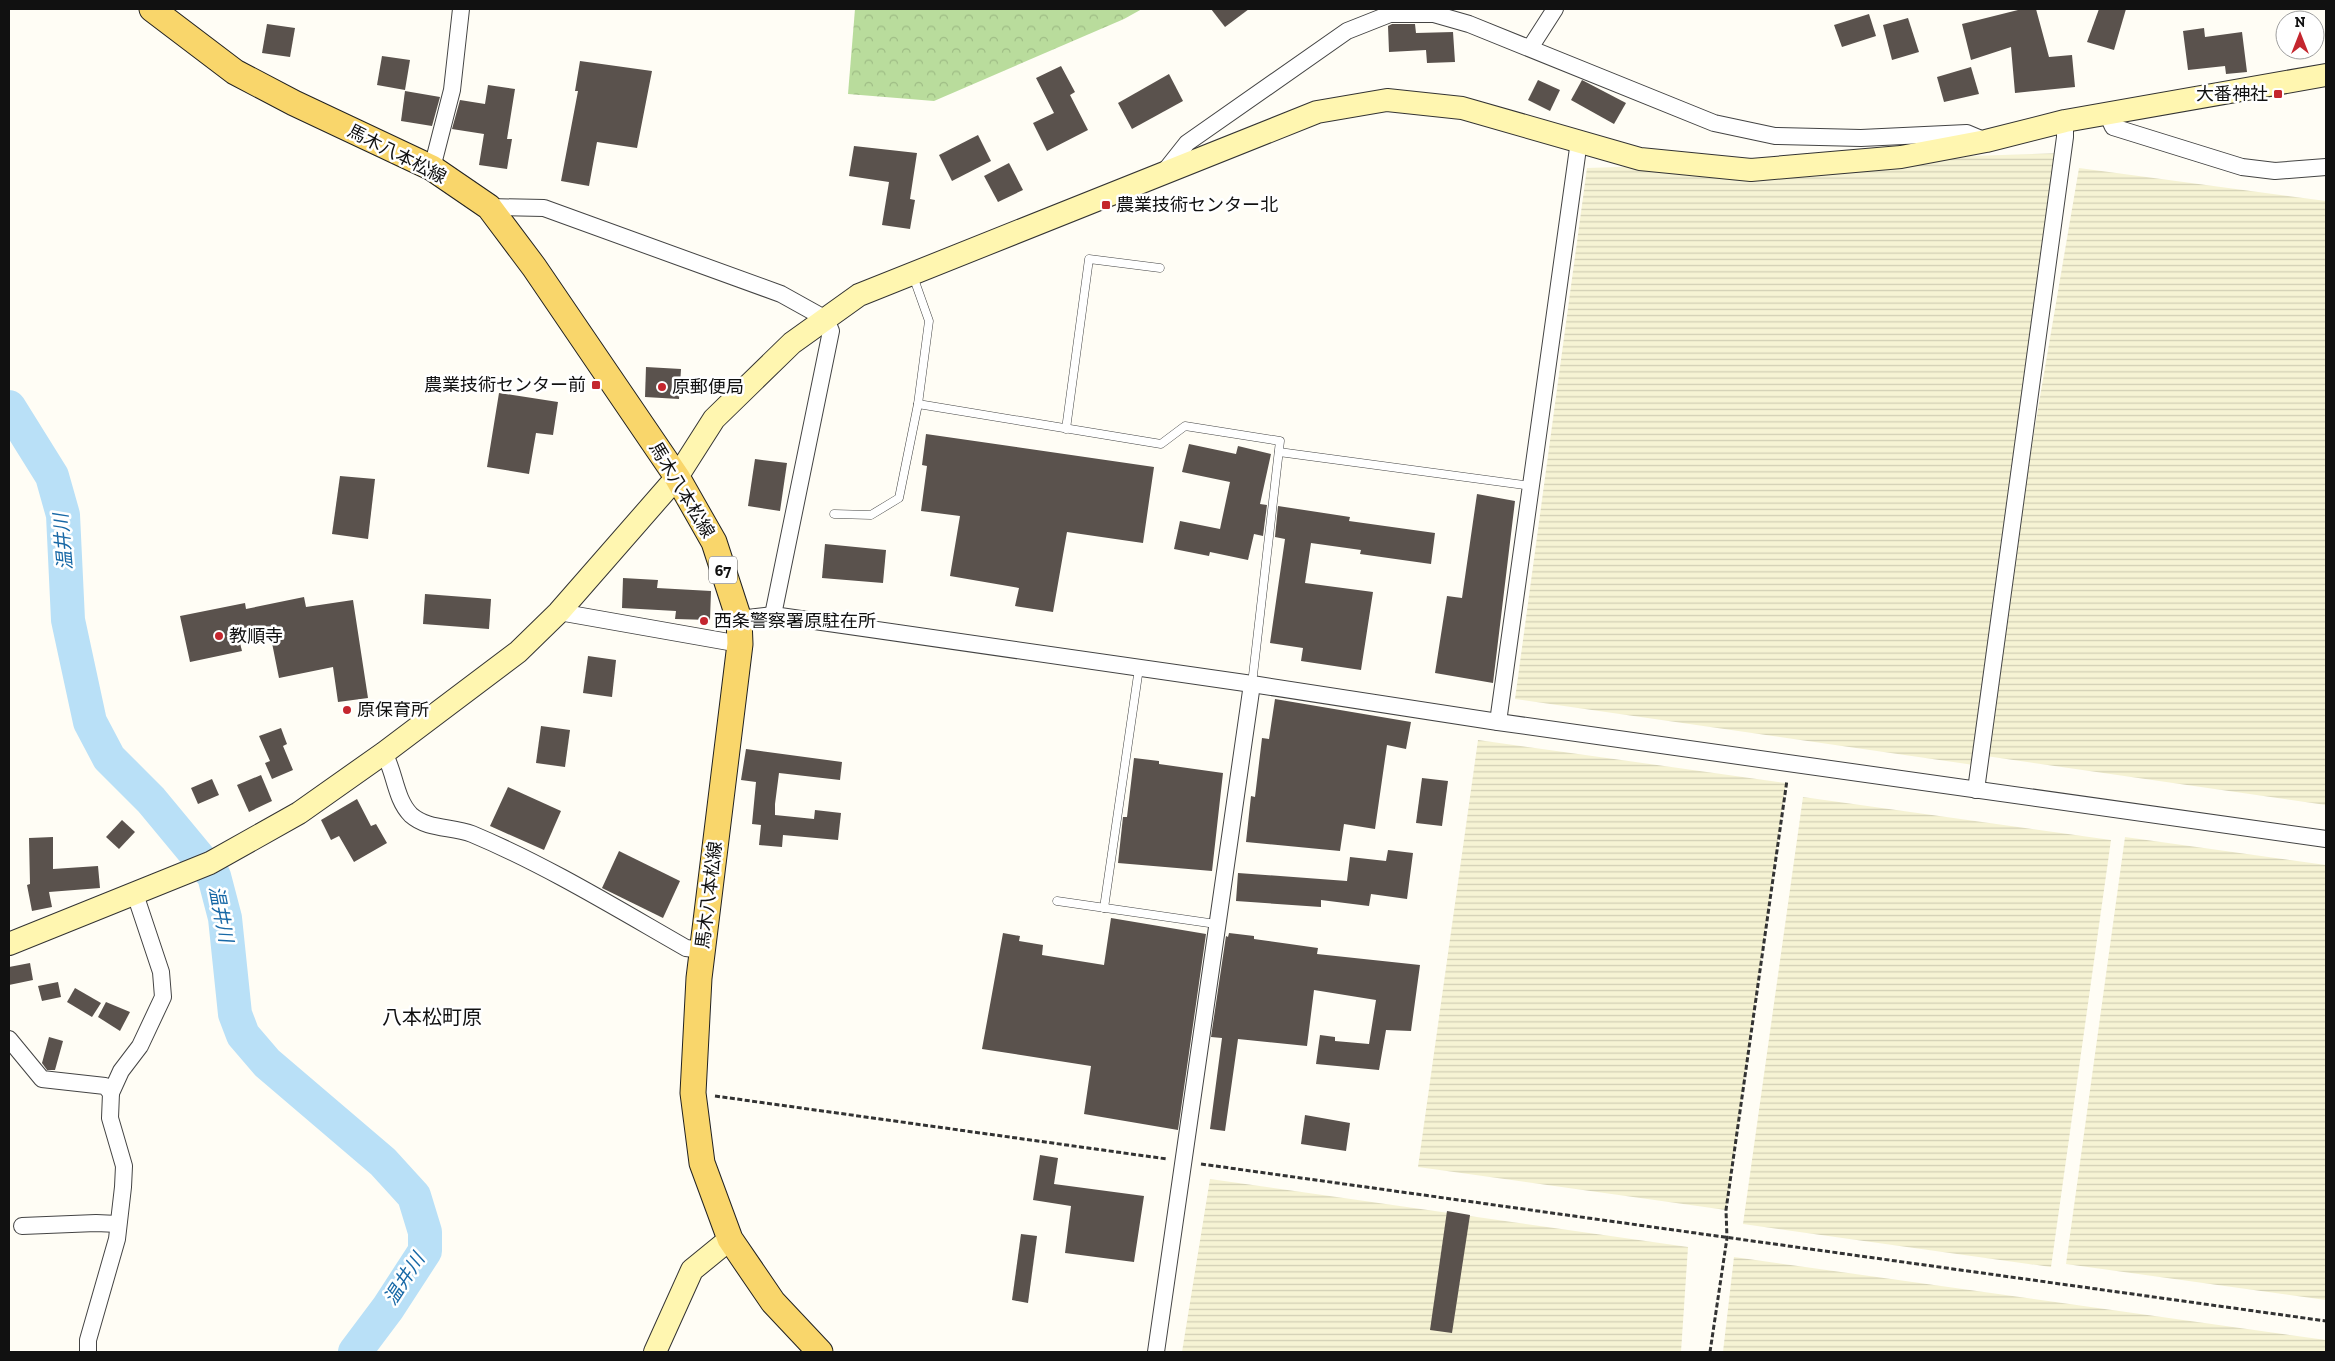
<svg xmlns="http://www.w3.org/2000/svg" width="2335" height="1361" viewBox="0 0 2335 1361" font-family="'Zilla Slab','Noto Sans JP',serif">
<defs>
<pattern id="farmland-rules" width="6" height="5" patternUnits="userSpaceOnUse" patternTransform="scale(1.25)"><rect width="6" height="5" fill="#f6f3d4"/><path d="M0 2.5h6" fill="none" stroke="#d2cfb5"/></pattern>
<pattern id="forest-crowns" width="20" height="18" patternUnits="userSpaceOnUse" patternTransform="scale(1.25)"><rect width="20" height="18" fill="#b9dc9c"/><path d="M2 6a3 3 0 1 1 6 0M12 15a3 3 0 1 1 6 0" fill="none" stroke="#9ebc85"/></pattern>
</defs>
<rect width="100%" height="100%" fill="#fffdf5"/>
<!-- farmland -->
<g fill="url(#farmland-rules)">
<path d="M 2063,153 L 1974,765 L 1515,699 L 1587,168 Z"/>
<path d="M 2079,168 L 2326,201 L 2326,805 L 1979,755 Z"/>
<path d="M 1478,740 L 1786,783 L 1726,1210 L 1418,1167 Z"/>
<path d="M 1803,797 L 2111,840 L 2051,1267 L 1743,1224 Z"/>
<path d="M 2125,837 L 2326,865 L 2326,1300 L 2066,1264 Z"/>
<path d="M 1210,1179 L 1688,1247 L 1681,1352 L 1182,1352 Z"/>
<path d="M 1734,1257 L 2326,1340 L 2326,1352 L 1723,1352 Z"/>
</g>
<!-- forest -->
<path fill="url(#forest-crowns)" d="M 855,9 L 1142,9 L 1124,19 L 934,101 L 848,94 Z"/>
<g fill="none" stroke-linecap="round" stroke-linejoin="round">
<!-- river -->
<path stroke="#b9e0f7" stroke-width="34" d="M 9,407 L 52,476 L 63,515 L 68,620 L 90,722 L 109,758 L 151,800 L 214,876 L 225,918 L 235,1014 L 243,1035 L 267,1063 L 383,1162 L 414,1196 L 425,1232 L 425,1251 L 388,1308 L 355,1352"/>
</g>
<!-- building -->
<g fill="#5a524d">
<path d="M 1211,9 L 1249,9 L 1225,27 Z"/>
<path d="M 2022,9 L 2036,9 L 2049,57 L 2072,55 L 2075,87 L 2015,93 L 2011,47 L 1971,60 L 1962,24 Z"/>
<path d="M 2099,9 L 2126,9 L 2114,50 L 2087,42 Z"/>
<path d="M 1869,14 L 1876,36 L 1842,47 L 1834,25 Z"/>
<path d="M 1908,18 L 1919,52 L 1892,60 L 1883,25 Z"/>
<path d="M 267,24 L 295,28 L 290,57 L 262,53 Z"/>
<path d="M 1392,24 L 1415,24 L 1416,33 L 1453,32 L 1455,62 L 1427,63 L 1426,50 L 1389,52 L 1388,26 Z"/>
<path d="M 2204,28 L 2205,37 L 2242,32 L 2247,72 L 2226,74 L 2225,66 L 2188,70 L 2183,31 Z"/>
<path d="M 382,56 L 410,60 L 405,90 L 377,85 Z"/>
<path d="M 580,61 L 652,71 L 637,148 L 597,142 L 589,186 L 561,181 L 578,91 L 575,91 Z"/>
<path d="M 1061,66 L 1075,92 L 1070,95 L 1088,130 L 1047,151 L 1033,123 L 1054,113 L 1036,78 Z"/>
<path d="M 1971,67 L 1979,94 L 1944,102 L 1937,77 Z"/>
<path d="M 1169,74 L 1183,101 L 1132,129 L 1118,103 Z"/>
<path d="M 1538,80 L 1560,90 L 1550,111 L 1528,100 Z"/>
<path d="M 1582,80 L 1626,103 L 1614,124 L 1571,100 Z"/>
<path d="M 488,85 L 515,89 L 507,139 L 512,139 L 507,169 L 479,165 L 484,134 L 452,129 L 460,100 L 485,104 Z"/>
<path d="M 405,91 L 440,97 L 432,126 L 401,121 Z"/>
<path d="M 978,135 L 991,161 L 952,181 L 939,155 Z"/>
<path d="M 854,146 L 917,153 L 910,199 L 915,200 L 910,229 L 882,225 L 889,182 L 849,176 Z"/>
<path d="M 1009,163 L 1023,190 L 998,202 L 984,176 Z"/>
<path d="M 646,367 L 681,369 L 679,399 L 645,397 Z"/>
<path d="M 499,393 L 558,402 L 553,435 L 536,433 L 529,474 L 487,467 Z"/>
<path d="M 926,434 L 1154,467 L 1143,543 L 1067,532 L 1053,612 L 1015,606 L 1019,588 L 950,576 L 960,516 L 921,511 L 927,466 L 922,465 Z"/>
<path d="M 1189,444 L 1236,454 L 1238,446 L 1271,454 L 1260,504 L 1267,505 L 1263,536 L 1254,534 L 1248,560 L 1210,552 L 1209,556 L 1174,549 L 1180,521 L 1220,529 L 1230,482 L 1182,472 Z"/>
<path d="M 755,459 L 787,463 L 780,511 L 748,506 Z"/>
<path d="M 340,476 L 375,479 L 368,539 L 332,534 Z"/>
<path d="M 1477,494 L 1515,501 L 1493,683 L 1435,673 L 1447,596 L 1462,598 Z"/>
<path d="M 1278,506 L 1350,517 L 1349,521 L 1435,533 L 1431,564 L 1360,554 L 1361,550 L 1311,543 L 1305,583 L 1373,592 L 1361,670 L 1301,661 L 1303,648 L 1270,643 L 1285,539 L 1275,537 Z"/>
<path d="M 825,544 L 886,550 L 883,583 L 822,578 Z"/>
<path d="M 623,578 L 658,580 L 657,588 L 711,591 L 710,620 L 675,619 L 676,611 L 622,608 Z"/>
<path d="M 425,594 L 491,599 L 489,629 L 423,624 Z"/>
<path d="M 304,597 L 306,607 L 353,600 L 368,698 L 338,702 L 333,667 L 279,678 L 270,633 L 239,639 L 242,651 L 190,662 L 180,616 L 245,603 L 246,609 Z"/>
<path d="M 588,656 L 616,660 L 612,697 L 583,693 Z"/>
<path d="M 1275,699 L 1411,722 L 1406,749 L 1387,745 L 1375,829 L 1344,824 L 1340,851 L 1246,842 L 1251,796 L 1255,797 L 1262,738 L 1269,739 Z"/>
<path d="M 541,726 L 570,730 L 565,767 L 536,763 Z"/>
<path d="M 281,728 L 287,744 L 283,746 L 293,770 L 272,779 L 265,763 L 270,761 L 259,736 Z"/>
<path d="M 746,749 L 842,762 L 840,780 L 779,773 L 775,804 L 775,815 L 814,819 L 815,810 L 841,813 L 838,840 L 783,835 L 782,847 L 759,845 L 761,825 L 752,824 L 756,782 L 741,780 Z"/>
<path d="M 1134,758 L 1159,761 L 1159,764 L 1223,773 L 1212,871 L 1118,863 L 1123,817 L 1127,817 Z"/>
<path d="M 261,775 L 272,801 L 249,812 L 237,785 Z"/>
<path d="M 1422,778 L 1448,781 L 1442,826 L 1416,823 Z"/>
<path d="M 212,779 L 219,795 L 198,804 L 191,788 Z"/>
<path d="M 508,787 L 561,811 L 544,850 L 490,826 Z"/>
<path d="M 357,799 L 371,826 L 376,824 L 387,843 L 354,862 L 339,836 L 331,840 L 321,820 Z"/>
<path d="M 122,820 L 135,832 L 119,849 L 106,837 Z"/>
<path d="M 53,837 L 53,869 L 98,866 L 100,888 L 49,892 L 52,907 L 32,911 L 27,885 L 30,884 L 29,838 Z"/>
<path d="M 1388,850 L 1413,853 L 1407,899 L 1371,894 L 1369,906 L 1321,900 L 1321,907 L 1236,901 L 1238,873 L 1347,881 L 1350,857 L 1386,861 Z"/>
<path d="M 619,851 L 680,881 L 663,918 L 602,888 Z"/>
<path d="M 1111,918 L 1206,934 L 1178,1130 L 1084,1114 L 1091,1066 L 982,1049 L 1003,933 L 1020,936 L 1019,941 L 1043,945 L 1042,955 L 1104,965 Z"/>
<path d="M 1229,933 L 1254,936 L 1254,939 L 1318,948 L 1317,954 L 1420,965 L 1411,1031 L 1386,1030 L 1379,1070 L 1316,1064 L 1320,1035 L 1335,1037 L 1335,1041 L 1369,1044 L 1376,1000 L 1314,990 L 1307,1046 L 1238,1039 L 1225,1131 L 1210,1129 L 1222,1038 L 1211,1037 L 1226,936 L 1228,937 Z"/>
<path d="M 30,963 L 33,980 L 9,985 L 9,967 Z"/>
<path d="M 58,982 L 61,997 L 42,1001 L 38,986 Z"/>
<path d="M 75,988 L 101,1003 L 92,1017 L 67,1002 Z"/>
<path d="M 106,1002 L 130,1012 L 120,1031 L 98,1017 Z"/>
<path d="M 49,1037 L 63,1041 L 55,1070 L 47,1070 L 42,1063 Z"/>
<path d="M 1305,1115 L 1350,1123 L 1346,1151 L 1301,1144 Z"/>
<path d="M 1040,1155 L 1058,1158 L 1054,1184 L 1144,1196 L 1134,1262 L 1065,1253 L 1071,1206 L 1033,1200 Z"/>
<path d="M 1447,1211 L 1470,1215 L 1452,1333 L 1430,1330 Z"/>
<path d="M 1021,1234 L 1037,1236 L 1028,1303 L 1012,1300 Z"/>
</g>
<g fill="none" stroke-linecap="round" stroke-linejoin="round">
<defs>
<g id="lane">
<path d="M 918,404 L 1161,444 L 1185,426 L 1280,441 L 1252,684"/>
<path d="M 1066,429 L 1089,259 L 1160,268"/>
<path d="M 1279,452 L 1531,486"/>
<path d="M 834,514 L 871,515 L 899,498 L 918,404 L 929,321 L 913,276"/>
<path d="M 1057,901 L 1216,924"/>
<path d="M 1104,908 L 1139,668"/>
</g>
<g id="street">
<path d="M 1530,48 L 1555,9"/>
<path d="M 2107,114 L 2113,127 L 2242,167 L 2275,171 L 2326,167"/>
<path d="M 432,168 L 452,90 L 461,9"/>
<path d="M 1164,172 L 1187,143 L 1347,31 L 1390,14 L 1434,14 L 1469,24 L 1714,123 L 1775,136 L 1861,138 L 1967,133 L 1986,141"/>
<path d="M 489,207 L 544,208 L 781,294 L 826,319 L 831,331 L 773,615"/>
<path d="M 559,612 L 740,644"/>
<path d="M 739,619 L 773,615 L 1252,684 L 1498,722 L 2326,839"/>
<path d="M 1498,722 L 1579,141"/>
<path d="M 384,753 C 395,772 395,799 411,815 C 428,830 452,826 472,834 C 546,865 616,908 686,948 L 702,950"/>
<path d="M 1976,790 L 2065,137 L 2065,121"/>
<path d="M 9,1039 L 42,1079 L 105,1086 L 111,1093 L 110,1118 L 124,1166 L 123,1187 L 117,1239 L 88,1340 L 88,1352"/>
<path d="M 111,1093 L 121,1071 L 140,1046 L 163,997 L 161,972 L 135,894"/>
<path d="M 22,1226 L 96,1223 L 118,1224"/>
<path d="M 1156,1352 L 1252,684"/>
</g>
<g id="secondary">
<path d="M 9,944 L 210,863 L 299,813 L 384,753 L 518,652 L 559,612 L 677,477 L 714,419 L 792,343 L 859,295 L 1317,112 L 1387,100 L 1462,108 L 1640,159 L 1751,170 L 1901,157 L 1986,141 L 2065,121 L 2326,75"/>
<path d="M 655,1352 L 692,1270 L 730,1239"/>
</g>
<path id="primary" d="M 152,9 L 235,72 L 294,103 L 432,168 L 489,207 L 534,267 L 677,477 L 714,542 L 739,619 L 740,644 L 699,978 L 693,1093 L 702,1163 L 730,1239 L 773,1302 L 820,1352"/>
</defs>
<!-- lane casing -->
<use href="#lane" stroke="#444" stroke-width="9"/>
<!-- street casing -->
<use href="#street" stroke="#444" stroke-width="18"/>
<!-- secondary casing -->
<use href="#secondary" stroke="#333" stroke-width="24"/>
<!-- primary casing -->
<use href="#primary" stroke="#222" stroke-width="27"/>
<!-- path -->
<g stroke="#333" stroke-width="3" stroke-dasharray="5 2.5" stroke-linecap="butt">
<path d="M 715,1096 L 1167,1159"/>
<path d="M 1201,1164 L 2326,1321"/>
<path d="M 1710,1352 L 1727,1238 L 1726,1210 L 1787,780"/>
</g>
<!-- lane -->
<use href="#lane" stroke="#fff" stroke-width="8"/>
<!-- street -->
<use href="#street" stroke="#fff" stroke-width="16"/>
<!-- secondary -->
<use href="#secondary" stroke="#fff6b0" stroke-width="22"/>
<!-- primary -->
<use href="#primary" stroke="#f9d66b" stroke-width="25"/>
</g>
<!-- markers -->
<g fill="#c4262e" stroke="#fff" stroke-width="2">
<rect x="2273" y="89" width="10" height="10" rx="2.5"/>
<rect x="1101" y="200" width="10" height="10" rx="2.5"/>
<rect x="591" y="380" width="10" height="10" rx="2.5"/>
<circle cx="662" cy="387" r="5"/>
<circle cx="704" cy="621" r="5"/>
<circle cx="219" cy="636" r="5"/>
<circle cx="347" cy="710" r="5"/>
</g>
<g text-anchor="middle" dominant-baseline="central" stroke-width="5" stroke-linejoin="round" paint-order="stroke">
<!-- shield labels -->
<rect fill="#fff" stroke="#585858" stroke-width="1" x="709" y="556.5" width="28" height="27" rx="4"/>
<g font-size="16" font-weight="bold" fill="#111">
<text x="723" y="570">67</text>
</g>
<!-- poi labels -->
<g font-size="18" fill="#111" stroke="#fff" text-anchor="start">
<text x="2268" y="94" text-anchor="end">大番神社</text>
<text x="1116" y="205">農業技術センター北</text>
<text x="586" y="385" text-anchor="end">農業技術センター前</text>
<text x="672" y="387">原郵便局</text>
<text x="714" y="621">西条警察署原駐在所</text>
<text x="229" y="636">教順寺</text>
<text x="357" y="710">原保育所</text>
</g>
<!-- street labels -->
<g font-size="18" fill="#111" stroke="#fff">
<text transform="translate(397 154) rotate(27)">馬木八本松線</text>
<text transform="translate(682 490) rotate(59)">馬木八本松線</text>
<text transform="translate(709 895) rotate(-83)">馬木八本松線</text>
</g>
<!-- water labels -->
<g font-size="19" font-style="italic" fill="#1768a6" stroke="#fff">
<text transform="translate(63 542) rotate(-95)">温井川</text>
<text transform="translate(221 914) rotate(79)">温井川</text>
<text transform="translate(404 1279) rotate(-57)">温井川</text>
</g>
<!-- quarter labels -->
<g font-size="20" fill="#111" stroke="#fff">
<text x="432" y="1017">八本松町原</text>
</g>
</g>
<!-- border -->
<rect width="2335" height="1361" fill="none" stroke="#111111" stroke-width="20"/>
<!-- north arrow -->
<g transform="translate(2300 35)"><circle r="24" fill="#ffffff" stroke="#a0a0a0"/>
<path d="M0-4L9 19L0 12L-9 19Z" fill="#c4262e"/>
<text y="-8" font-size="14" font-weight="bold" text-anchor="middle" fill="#111111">N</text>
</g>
</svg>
